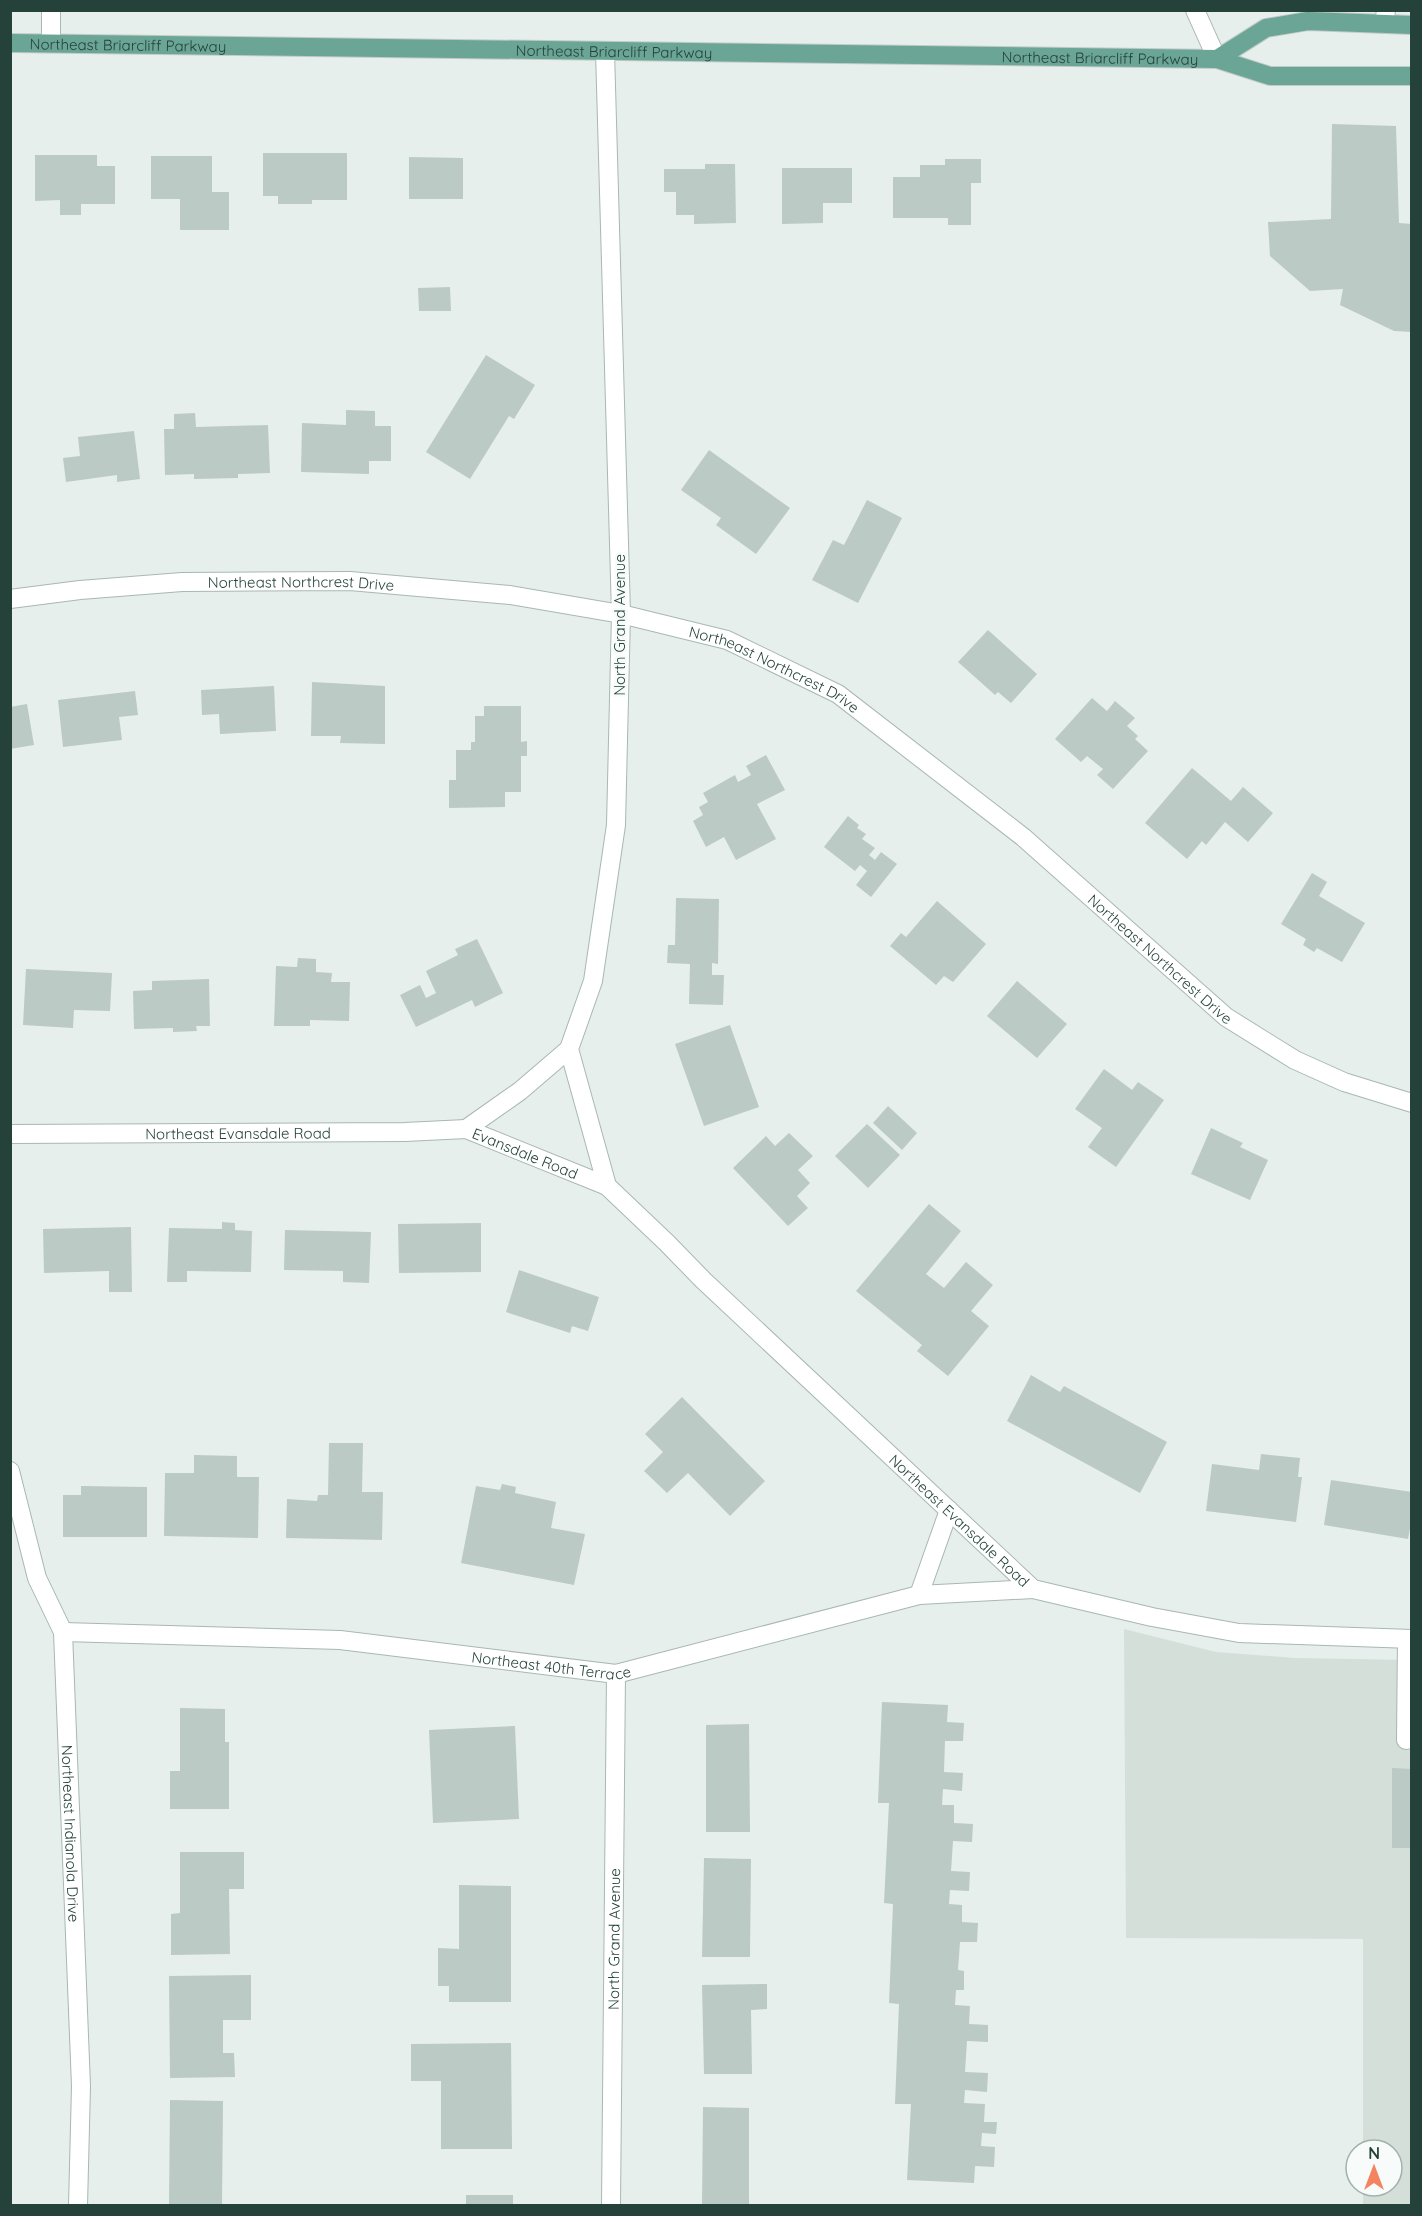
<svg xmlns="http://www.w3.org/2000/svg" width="1422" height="2216" viewBox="0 0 1422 2216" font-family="Quicksand,sans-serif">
<rect width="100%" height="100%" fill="#e6efeb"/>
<!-- built -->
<path fill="#d4dfda" d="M 1124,1629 L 1216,1652 L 1295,1658 L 1411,1660 L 1411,2205 L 1363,2205 L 1363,2186 L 1392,2186 L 1392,2150 L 1363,2150 L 1363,1939 L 1126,1938 Z"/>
<!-- building -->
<g fill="#bbcac4">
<path d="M 1332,124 L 1396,126 L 1399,223 L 1412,224 L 1412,332 L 1394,331 L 1340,305 L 1343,289 L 1310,291 L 1270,256 L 1268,222 L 1331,219 Z"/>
<path d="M 263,153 L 347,153 L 347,200 L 312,200 L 312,204 L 278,204 L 278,196 L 263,196 Z"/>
<path d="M 35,155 L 97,155 L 97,166 L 115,166 L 115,204 L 81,204 L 81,215 L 60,215 L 60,200 L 35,201 Z"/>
<path d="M 151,156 L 212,156 L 212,192 L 229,192 L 229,230 L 180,230 L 180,199 L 151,199 Z"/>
<path d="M 409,157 L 463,158 L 463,199 L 409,199 Z"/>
<path d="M 945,159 L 981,159 L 981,183 L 971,183 L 971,225 L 948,225 L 948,218 L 893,218 L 893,177 L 920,177 L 920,165 L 945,165 Z"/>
<path d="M 705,164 L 735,164 L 736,223 L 694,224 L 694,215 L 676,215 L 676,192 L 664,192 L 664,169 L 705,169 Z"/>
<path d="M 782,168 L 852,168 L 852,203 L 823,203 L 823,223 L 782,224 Z"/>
<path d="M 450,287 L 451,311 L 419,311 L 418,288 Z"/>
<path d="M 486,355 L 535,385 L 514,419 L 509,416 L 470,479 L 426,452 Z"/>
<path d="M 346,410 L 375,411 L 375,426 L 391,426 L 391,461 L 369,461 L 369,474 L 301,472 L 302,423 L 346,425 Z"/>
<path d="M 195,413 L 196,427 L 268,425 L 270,473 L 238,474 L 238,478 L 194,479 L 194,474 L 165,475 L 164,429 L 174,429 L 174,414 Z"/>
<path d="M 134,431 L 140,479 L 117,482 L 117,475 L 66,482 L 63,458 L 80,456 L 78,437 Z"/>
<path d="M 709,450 L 790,508 L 756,554 L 716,525 L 721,518 L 681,490 Z"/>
<path d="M 867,500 L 902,518 L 858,603 L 812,580 L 833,540 L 844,545 Z"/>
<path d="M 988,630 L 1037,674 L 1011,703 L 998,692 L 995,695 L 958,662 Z"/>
<path d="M 312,682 L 385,686 L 385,744 L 340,743 L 341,736 L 311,736 Z"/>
<path d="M 274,686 L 276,731 L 220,734 L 219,714 L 202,715 L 201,690 Z"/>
<path d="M 135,691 L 138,715 L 119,717 L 122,740 L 63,747 L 58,700 Z"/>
<path d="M 1092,698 L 1107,711 L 1115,701 L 1135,718 L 1127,726 L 1138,736 L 1135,739 L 1148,751 L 1113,789 L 1097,775 L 1103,769 L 1087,756 L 1081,762 L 1055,739 Z"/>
<path d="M 27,704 L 34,745 L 10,749 L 10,707 Z"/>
<path d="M 484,706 L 521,706 L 521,742 L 527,741 L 527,756 L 521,756 L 521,792 L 505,792 L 505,807 L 449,808 L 449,780 L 456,780 L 456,750 L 471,750 L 471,742 L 475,742 L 475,716 L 484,716 Z"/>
<path d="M 766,755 L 785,790 L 757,804 L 776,839 L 736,860 L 724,837 L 706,847 L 693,821 L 703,815 L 699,807 L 708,802 L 703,793 L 735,775 L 738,782 L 751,775 L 746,766 Z"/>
<path d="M 1192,768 L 1231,801 L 1243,787 L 1273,813 L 1248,842 L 1225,822 L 1206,845 L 1202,841 L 1187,859 L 1145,823 Z"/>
<path d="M 848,816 L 859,825 L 857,828 L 866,834 L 862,839 L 875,848 L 869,855 L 875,860 L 881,852 L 897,864 L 871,897 L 856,885 L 867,871 L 860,865 L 855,871 L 824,847 Z"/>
<path d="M 1312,873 L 1327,882 L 1319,896 L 1365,923 L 1342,962 L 1317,948 L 1314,952 L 1303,945 L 1306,939 L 1281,924 Z"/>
<path d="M 676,898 L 719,899 L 718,964 L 712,963 L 712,975 L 724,975 L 723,1005 L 689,1004 L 690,964 L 667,963 L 668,945 L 675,945 Z"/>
<path d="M 937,901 L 986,944 L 953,982 L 944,976 L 936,985 L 890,946 L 901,933 L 906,937 Z"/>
<path d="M 477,939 L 503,993 L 475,1007 L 472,1000 L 416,1027 L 400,995 L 420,985 L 426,998 L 436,993 L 426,971 L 458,955 L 455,949 Z"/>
<path d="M 298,958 L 316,959 L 316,972 L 332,973 L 331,982 L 350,982 L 349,1021 L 310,1020 L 310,1026 L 274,1026 L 276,966 L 297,967 Z"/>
<path d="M 26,969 L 112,973 L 110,1011 L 74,1010 L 73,1028 L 23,1025 Z"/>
<path d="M 209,979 L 210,1026 L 196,1026 L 197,1031 L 173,1032 L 173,1028 L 134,1029 L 133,991 L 152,990 L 152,981 Z"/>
<path d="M 1017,981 L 1067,1024 L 1037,1058 L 987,1016 Z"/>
<path d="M 730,1025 L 759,1107 L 704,1126 L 675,1044 Z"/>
<path d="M 1104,1069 L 1132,1090 L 1138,1082 L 1164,1100 L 1116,1167 L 1088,1147 L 1102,1128 L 1075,1109 Z"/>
<path d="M 888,1106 L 917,1133 L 902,1150 L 873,1123 Z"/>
<path d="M 867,1124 L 900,1155 L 868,1188 L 835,1156 Z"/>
<path d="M 1211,1128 L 1243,1143 L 1240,1147 L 1268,1160 L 1250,1200 L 1191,1174 Z"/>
<path d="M 789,1133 L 813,1156 L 798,1170 L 810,1183 L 797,1196 L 808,1208 L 788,1226 L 733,1168 L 766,1136 L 775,1146 Z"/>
<path d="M 929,1204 L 961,1231 L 926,1274 L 944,1288 L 966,1262 L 993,1285 L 971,1311 L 989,1326 L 948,1376 L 917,1351 L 922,1345 L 856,1291 Z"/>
<path d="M 222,1222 L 235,1223 L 235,1230 L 252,1231 L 251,1272 L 187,1271 L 187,1282 L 167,1282 L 169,1228 L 222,1229 Z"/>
<path d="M 481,1223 L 481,1272 L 399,1273 L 398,1224 Z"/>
<path d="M 131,1227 L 132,1292 L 109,1292 L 109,1271 L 44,1273 L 43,1229 Z"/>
<path d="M 285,1230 L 371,1232 L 369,1283 L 343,1282 L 343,1271 L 284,1270 Z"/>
<path d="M 519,1270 L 599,1297 L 588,1331 L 572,1326 L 570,1333 L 506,1312 Z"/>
<path d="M 1031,1375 L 1060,1392 L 1064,1386 L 1167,1442 L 1140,1493 L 1007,1421 Z"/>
<path d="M 682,1397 L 765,1481 L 730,1516 L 688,1473 L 667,1493 L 644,1471 L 663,1452 L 645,1434 Z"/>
<path d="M 329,1443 L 363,1443 L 362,1492 L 383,1492 L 382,1540 L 286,1538 L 287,1499 L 317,1501 L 318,1495 L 328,1495 Z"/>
<path d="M 1261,1454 L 1300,1458 L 1298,1477 L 1302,1477 L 1296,1522 L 1206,1511 L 1212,1464 L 1259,1470 Z"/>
<path d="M 194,1455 L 237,1456 L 237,1477 L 259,1477 L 258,1538 L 164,1536 L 165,1473 L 194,1473 Z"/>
<path d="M 1331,1480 L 1412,1492 L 1412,1518 L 1408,1539 L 1324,1525 Z"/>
<path d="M 502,1484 L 516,1487 L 515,1493 L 556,1502 L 551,1528 L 585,1534 L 574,1585 L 461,1563 L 476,1486 L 500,1490 Z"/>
<path d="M 81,1486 L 147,1487 L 147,1537 L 63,1537 L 63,1495 L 81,1495 Z"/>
<path d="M 882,1702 L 948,1705 L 947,1722 L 964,1723 L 963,1741 L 945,1741 L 944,1772 L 963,1773 L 962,1791 L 943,1789 L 942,1805 L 954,1805 L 954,1823 L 973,1824 L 972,1842 L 953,1841 L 951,1871 L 970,1872 L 969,1891 L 950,1890 L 949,1904 L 962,1905 L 962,1922 L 978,1923 L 977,1942 L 960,1942 L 958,1970 L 964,1971 L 964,1990 L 956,1990 L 955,2005 L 970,2006 L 969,2024 L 988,2025 L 988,2042 L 967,2041 L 965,2072 L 988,2073 L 987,2092 L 965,2090 L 964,2103 L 985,2104 L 984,2122 L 997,2122 L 996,2134 L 982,2133 L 981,2146 L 995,2147 L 994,2167 L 975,2166 L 974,2183 L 907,2180 L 911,2104 L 895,2104 L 899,2004 L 889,2003 L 893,1904 L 884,1903 L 889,1803 L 878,1803 Z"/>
<path d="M 180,1708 L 225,1709 L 225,1742 L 229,1742 L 229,1809 L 170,1809 L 170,1771 L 180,1771 Z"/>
<path d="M 749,1724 L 750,1832 L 706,1832 L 706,1725 Z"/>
<path d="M 515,1726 L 519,1819 L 433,1823 L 429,1730 Z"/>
<path d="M 1392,1768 L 1412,1769 L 1412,1848 L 1392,1848 Z"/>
<path d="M 180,1852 L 244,1852 L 244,1889 L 229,1889 L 230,1954 L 171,1955 L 171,1914 L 180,1913 Z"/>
<path d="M 704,1858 L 751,1859 L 750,1957 L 702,1957 Z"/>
<path d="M 459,1885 L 511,1886 L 511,2002 L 449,2002 L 449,1986 L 438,1986 L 438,1948 L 459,1949 Z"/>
<path d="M 251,1975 L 251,2020 L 223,2020 L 223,2053 L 234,2053 L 235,2077 L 170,2078 L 169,1976 Z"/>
<path d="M 767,1984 L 767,2009 L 751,2010 L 752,2074 L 704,2074 L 702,1985 Z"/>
<path d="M 511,2043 L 512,2149 L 441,2149 L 441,2081 L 411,2081 L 411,2044 Z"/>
<path d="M 170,2100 L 223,2101 L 222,2206 L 169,2206 Z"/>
<path d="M 703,2107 L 749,2108 L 749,2206 L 702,2206 Z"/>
<rect x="466" y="2195" width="47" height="11"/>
</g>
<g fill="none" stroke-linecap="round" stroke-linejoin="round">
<defs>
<g id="minor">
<path d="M 1195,10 L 1217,59"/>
<path d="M 1384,24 L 1386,10"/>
<path d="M 51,42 L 51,10"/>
<path d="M 605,51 L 621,614 L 616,825 L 593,981 L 569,1049 L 607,1186"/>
<path id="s1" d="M 10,599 L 80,590 L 182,582 L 350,581 L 510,595 L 621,614 L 727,640 L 838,694 L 1023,837 L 1226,1017 L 1295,1060 L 1344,1082 L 1412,1103"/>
<path d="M 466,1129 L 520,1091 L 569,1049"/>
<path id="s2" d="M 10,1134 L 405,1132 L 466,1129 L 607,1186 L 667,1243 L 703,1280 L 1033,1589 L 1152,1617 L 1239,1633 L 1412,1639"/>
<path id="s3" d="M 10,1471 L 37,1578 L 63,1632 L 81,2086 L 78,2206"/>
<path d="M 919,1595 L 949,1510"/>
<path id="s4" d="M 63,1632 L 340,1640 L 616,1674 L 919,1595 L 1033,1589"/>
<path d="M 1406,1740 L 1407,1639"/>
<path id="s5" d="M 611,2206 L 616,1674"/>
</g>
<g id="major">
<path id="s6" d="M 10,43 L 1217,59 L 1270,76 L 1412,76"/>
<path d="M 1217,59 L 1266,28 L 1308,21 L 1412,25"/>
</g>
</defs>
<!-- minor casing -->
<use href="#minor" stroke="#a8b8b2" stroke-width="20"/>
<!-- major casing -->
<use href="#major" stroke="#c2cac8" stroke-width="20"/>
<!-- minor -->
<use href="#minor" stroke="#fff" stroke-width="18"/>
<!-- major -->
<use href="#major" stroke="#6aa596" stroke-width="18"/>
</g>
<g text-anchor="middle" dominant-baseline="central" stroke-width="5" stroke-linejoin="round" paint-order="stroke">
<!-- street labels -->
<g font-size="15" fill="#24423a" stroke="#f7fbf9">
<text stroke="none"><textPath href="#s6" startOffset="118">Northeast Briarcliff Parkway</textPath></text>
<text stroke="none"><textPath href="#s6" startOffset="604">Northeast Briarcliff Parkway</textPath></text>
<text stroke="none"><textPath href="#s6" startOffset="1090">Northeast Briarcliff Parkway</textPath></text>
<text stroke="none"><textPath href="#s1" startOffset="292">Northeast Northcrest Drive</textPath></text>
<text transform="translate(619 625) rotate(-90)">North Grand Avenue</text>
<text stroke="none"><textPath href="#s1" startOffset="778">Northeast Northcrest Drive</textPath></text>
<text stroke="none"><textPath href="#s1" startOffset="1264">Northeast Northcrest Drive</textPath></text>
<text stroke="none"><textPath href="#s2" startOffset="228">Northeast Evansdale Road</textPath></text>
<text stroke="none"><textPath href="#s2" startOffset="520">Evansdale Road</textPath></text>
<text stroke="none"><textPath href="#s2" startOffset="1094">Northeast Evansdale Road</textPath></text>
<text stroke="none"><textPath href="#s4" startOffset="490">Northeast 40th Terrace</textPath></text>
<text stroke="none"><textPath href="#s3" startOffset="372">Northeast Indianola Drive</textPath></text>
<text stroke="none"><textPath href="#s5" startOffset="267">North Grand Avenue</textPath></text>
</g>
</g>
<!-- border -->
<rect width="1422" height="2216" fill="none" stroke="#24423a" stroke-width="24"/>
<!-- north arrow -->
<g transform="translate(1374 2168)"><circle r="28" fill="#f7fbf9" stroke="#a3b1ad" stroke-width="1.5"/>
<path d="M0-4.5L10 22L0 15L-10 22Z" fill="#f4845f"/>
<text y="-9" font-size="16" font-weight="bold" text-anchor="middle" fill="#24423a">N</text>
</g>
</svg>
